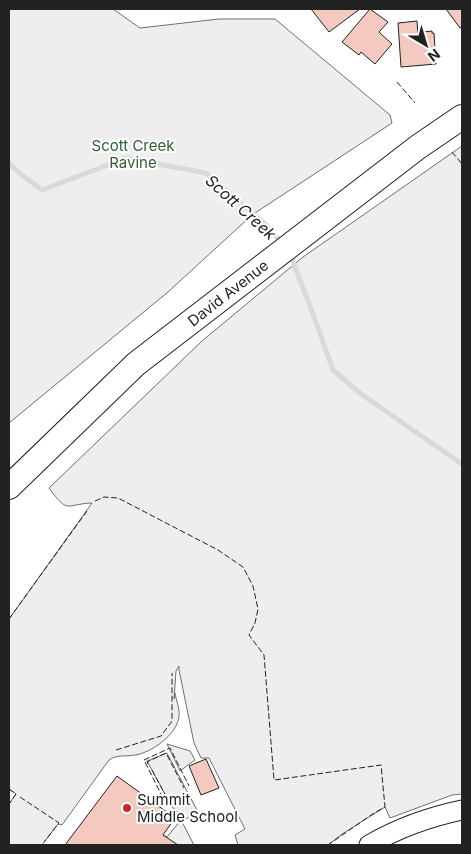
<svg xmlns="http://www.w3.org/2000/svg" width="471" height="854" viewBox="0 0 471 854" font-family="Inter,sans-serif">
<rect width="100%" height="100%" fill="#fff"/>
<!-- green -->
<g fill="#eee" stroke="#6f6f6f">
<path d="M 9,9 L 113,9 L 140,28 L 219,19 L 275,19 L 390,115 L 392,123 L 252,215 L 168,292 L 9,423 Z"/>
<path d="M 462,146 L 462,794 L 452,795 L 390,818 L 385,807 L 342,834 L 328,845 L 238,845 L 235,835 L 245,829 L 209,758 L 201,758 L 194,743 L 179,670 L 179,666 L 176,671 L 174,699 L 175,693 C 176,700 180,709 179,716 C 178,734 151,753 135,755 C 125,757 118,754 109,760 L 62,825 L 58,824 L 42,845 L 9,845 L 9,804 L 16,794 L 9,789 L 9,619 L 92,503 C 65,504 69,515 49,488 L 202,341 L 303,257 Z"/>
<path d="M 167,744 L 190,751 L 195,760 L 180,771 Z"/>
<path d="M 167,753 L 198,812 L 186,819 L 172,807 L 147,761 Z"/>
<path d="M 181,820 L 194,845 L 155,845 L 163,835 L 167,837 Z"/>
</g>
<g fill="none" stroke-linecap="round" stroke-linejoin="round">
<!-- stream -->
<g stroke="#d9d9d9" stroke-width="5">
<path d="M 9,163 L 22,175 L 42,190 L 126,158 L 206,173 L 265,224 L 282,243"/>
<path d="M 290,254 L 313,314 L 333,370 L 361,394 L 462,464"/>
</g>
</g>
<!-- building -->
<g fill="#f3c9c0" stroke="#222">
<path d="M 311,9 L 360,9 L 329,32 Z"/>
<path d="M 370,9 L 388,22 L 379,32 L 392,44 L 375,64 L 361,52 L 359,55 L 342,42 Z"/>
<path d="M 446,9 L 462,9 L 462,27 L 460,28 Z"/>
<path d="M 417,21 L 418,35 L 422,34 L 422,32 L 432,31 L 432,33 L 434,33 L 436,64 L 401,67 L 398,23 Z"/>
<path d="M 206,759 L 219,788 L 201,795 L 189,766 Z"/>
<path d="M 117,776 L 175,818 L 163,835 L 178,845 L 65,845 Z"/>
</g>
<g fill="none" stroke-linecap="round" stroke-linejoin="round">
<defs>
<path id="minor" d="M 369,845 C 398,828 429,817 462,810"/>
<path id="major" d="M 9,487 L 136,364 L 418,147 L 462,117"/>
</defs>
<!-- minor casing -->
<use href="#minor" stroke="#222" stroke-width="21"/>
<!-- major casing -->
<use href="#major" stroke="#222" stroke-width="26"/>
<!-- minor -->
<use href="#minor" stroke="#fff" stroke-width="19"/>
<!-- major -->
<use href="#major" stroke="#fff" stroke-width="24"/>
<!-- fence -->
<g stroke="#222" stroke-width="1" stroke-dasharray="6 2.5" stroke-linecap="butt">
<path d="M 397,82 L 415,103"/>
<path d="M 452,152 L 462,164"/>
<path d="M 95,501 L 104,497 L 118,498 L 218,550 L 243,567 L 253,586 L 258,609 L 255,623 L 249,635 L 264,655 L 274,780 L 381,765 L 385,807 L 374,813 L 328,845"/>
<path d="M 9,619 L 87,511"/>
<path d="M 116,750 L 161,736 L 172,721 L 172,673"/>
<path d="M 148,764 L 147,762 L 166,753 L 184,788"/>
<path d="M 152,770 L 167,798"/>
<path d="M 9,789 L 16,794 L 9,804"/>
<path d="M 20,797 L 59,823 L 44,842"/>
<path d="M 163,798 L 144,760 L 170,748 L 189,786"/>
</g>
</g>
<!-- markers -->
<circle fill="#c62828" stroke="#fff" stroke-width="2" cx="127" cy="808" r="5"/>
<g text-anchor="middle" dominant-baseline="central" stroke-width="4" stroke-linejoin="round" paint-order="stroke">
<!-- park labels -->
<g font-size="15" fill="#2f5e38" stroke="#fff">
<text x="133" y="145">Scott Creek<tspan x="133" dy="17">Ravine</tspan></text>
</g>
<!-- street labels -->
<g font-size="15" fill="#222" stroke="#fff">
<text transform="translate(228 293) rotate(-38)">David Avenue</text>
</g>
<!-- poi labels -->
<g font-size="15" fill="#222" stroke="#fff" text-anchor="start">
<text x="137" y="799">Summit<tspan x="137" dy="17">Middle School</tspan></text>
</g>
<!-- water labels -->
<g font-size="16" font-style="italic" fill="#222" stroke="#fff">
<text transform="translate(241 207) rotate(42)">Scott Creek</text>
</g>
</g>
<!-- border -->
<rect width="471" height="854" fill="none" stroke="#222222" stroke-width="20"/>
<!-- north arrow -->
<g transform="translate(426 45) rotate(142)" stroke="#ffffff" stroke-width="4" paint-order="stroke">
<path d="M0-4L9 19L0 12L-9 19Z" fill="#222222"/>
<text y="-8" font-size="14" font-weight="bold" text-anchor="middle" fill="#222222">N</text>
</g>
</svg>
